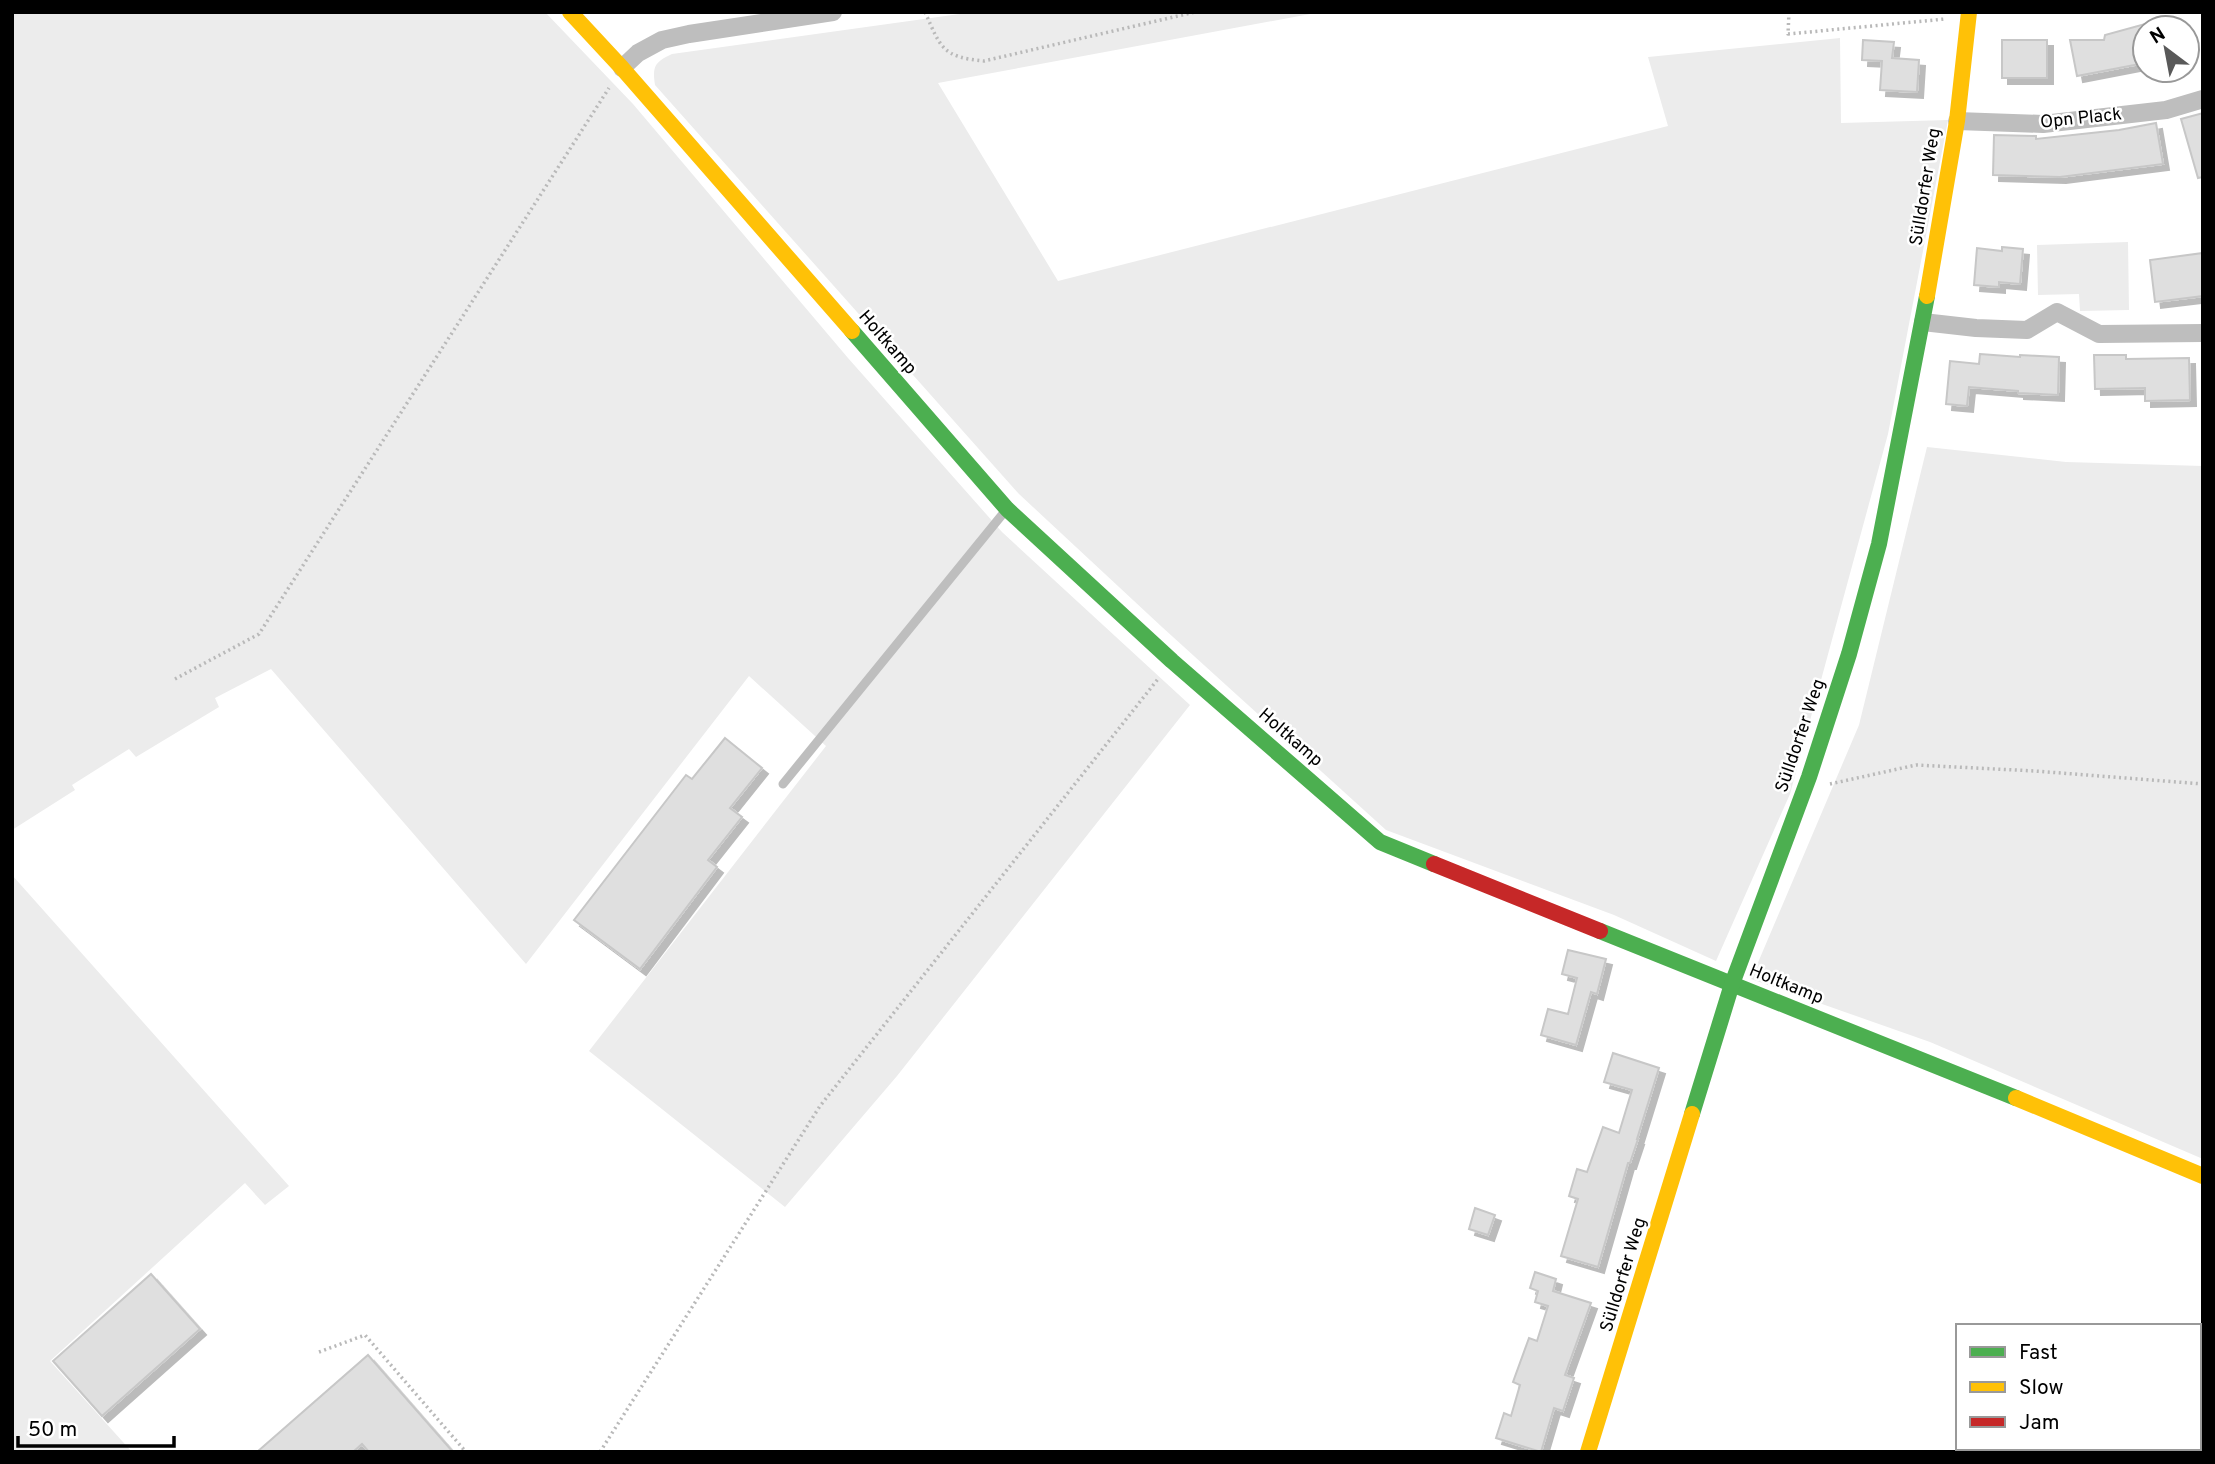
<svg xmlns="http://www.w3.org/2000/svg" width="2215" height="1464" viewBox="0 0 2215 1464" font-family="Overpass,sans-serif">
<defs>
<filter id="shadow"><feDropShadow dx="6" dy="6" stdDeviation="0" flood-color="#0004"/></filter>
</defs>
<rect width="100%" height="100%" fill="#fff"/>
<!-- green -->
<g fill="#ececec">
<path d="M 12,12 L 545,12 L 633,104 L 848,358 L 1002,532 L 1190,705 L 897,1076 L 785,1207 L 589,1051 L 826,746 L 749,676 L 526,964 L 271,669 L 215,698 L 219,707 L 136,757 L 129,749 L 72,785 L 75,790 L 12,830 Z"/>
<path d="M 974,12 L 1321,12 L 938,83 L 1058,281 L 1668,126 L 1648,57 L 1840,38 L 1841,123 L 1948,120 L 1888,434 L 1790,794 L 1716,961 L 1614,915 L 1386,830 L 1162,627 L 1019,494 L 655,85 C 652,66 655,62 672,54 Z"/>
<path d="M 2128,242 L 2129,310 L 2080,311 L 2079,294 L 2038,295 L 2037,245 Z"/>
<path d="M 1927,447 L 2066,462 L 2203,466 L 2203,1159 L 1930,1042 L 1751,979 L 1859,725 Z"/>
<path d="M 12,875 L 289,1186 L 265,1205 L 245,1183 L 50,1361 L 132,1452 L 12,1452 Z"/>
</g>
<!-- building -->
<g fill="#dfdfdf" stroke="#c7c7c7" stroke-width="2" filter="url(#shadow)">
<path d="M 2145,24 L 2145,63 L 2077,76 L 2070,40 L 2104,40 L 2105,35 Z"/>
<path d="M 1863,40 L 1894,42 L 1892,58 L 1919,60 L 1917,92 L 1880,90 L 1882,61 L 1862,60 Z"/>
<rect x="2002" y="40" width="45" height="38"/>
<path d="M 2203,113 L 2203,177 L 2198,178 L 2181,119 Z"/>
<path d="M 2156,123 L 2163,164 L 2060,177 L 1993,175 L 1994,135 L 2036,136 L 2036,139 L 2119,130 Z"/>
<path d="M 2002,247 L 2023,249 L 2020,284 L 1999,282 L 1999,287 L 1974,285 L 1977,248 L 2002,251 Z"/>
<path d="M 2203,253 L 2203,296 L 2155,302 L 2150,260 Z"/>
<path d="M 1980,354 L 2020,357 L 2020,355 L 2059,357 L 2058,395 L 2018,393 L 2018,391 L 1969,387 L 1967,406 L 1946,404 L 1950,361 L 1979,364 Z"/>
<path d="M 2094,355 L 2126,355 L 2126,359 L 2189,358 L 2190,400 L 2145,401 L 2145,388 L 2095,389 Z"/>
<path d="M 725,738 L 762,768 L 730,808 L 742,817 L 708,860 L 717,867 L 640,969 L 574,920 L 686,775 L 692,779 Z"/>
<path d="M 1568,950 L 1606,959 L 1597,994 L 1591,992 L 1576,1045 L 1541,1035 L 1548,1009 L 1568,1014 L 1577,978 L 1562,974 Z"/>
<path d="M 1613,1053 L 1659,1068 L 1637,1139 L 1638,1139 L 1630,1163 L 1628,1163 L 1598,1267 L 1561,1256 L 1578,1199 L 1569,1196 L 1577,1169 L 1587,1172 L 1603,1127 L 1619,1133 L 1632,1090 L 1604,1082 Z"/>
<path d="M 1475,1208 L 1495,1215 L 1488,1235 L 1469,1229 Z"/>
<path d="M 1535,1272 L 1556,1279 L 1553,1291 L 1591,1303 L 1565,1375 L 1574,1378 L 1563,1411 L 1554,1408 L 1541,1452 L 1496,1438 L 1504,1413 L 1511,1416 L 1520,1385 L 1513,1382 L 1529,1338 L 1537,1341 L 1548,1306 L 1535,1302 L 1538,1291 L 1530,1288 Z"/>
<path d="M 151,1274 L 200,1329 L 102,1416 L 53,1361 Z"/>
<path d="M 368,1355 L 453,1452 L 369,1452 L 362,1444 L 353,1452 L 257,1452 Z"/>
</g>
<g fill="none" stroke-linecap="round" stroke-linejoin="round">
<!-- path -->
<g stroke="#b9b9b9" stroke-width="3.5" stroke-dasharray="2 3.5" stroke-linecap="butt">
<path d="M 925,12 C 941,48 942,57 984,61 L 1195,12"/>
<path d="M 1789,12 L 1788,34 L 1945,19"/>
<path d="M 175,679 L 259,634 L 609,88"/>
<path d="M 1830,784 L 1916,765 L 2035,771 L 2203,784"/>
<path d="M 319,1352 L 365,1335 L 466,1452"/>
<path d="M 600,1452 L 820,1106 L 1158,679"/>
</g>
<!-- lane -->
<path stroke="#bebebe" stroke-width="9" d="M 783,784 L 1006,510"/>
<!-- street -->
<g stroke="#bebebe" stroke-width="18">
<path d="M 622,68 L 638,53 L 662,40 L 689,34 L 833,12"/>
<path d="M 1957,121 L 2043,124 L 2166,110 L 2203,99"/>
<path d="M 1923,322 L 1976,328 L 2027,330 L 2057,312 L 2099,334 L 2203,333"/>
</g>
<!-- fast -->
<g stroke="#4caf50" stroke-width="16">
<path d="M 852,331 L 1007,509 L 1172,661 L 1380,842 L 1434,864"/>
<path d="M 1600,931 L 2016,1098"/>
<path d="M 1692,1114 L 1732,984 L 1809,777 L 1849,654 L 1879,544 L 1927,296"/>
</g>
<!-- slow -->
<g stroke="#ffc107" stroke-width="16">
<path d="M 570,12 L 622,68 L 852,331"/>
<path d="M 1927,296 L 1957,121 L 1969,12"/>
<path d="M 2016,1098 L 2203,1176"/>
<path d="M 1588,1452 L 1692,1114"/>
</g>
<!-- jam -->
<path stroke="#c62828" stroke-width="16" d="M 1434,864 L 1600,931"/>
</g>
<g text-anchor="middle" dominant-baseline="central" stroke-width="5" stroke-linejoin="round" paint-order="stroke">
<!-- street labels -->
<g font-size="18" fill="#000" stroke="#fff">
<text transform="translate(2081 119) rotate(-6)">Opn Plack</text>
<text transform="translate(1926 187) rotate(-81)">Sülldorfer Weg</text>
<text transform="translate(887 343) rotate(49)">Holtkamp</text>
<text transform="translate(1801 736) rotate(-71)">Sülldorfer Weg</text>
<text transform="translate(1290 738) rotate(41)">Holtkamp</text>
<text transform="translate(1786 985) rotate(22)">Holtkamp</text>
<text transform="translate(1624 1275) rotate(-73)">Sülldorfer Weg</text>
</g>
</g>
<!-- border -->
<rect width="2215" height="1464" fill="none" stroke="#000000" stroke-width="28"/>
<!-- legend -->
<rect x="1956" y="1324" width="245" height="126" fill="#ffffff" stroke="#999999" stroke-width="2"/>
<rect x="1970" y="1347" width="35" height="10" fill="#4caf50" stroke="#999999" stroke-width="2"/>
<text x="2019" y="1359" font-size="21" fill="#000000">Fast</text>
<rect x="1970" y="1382" width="35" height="10" fill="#ffc107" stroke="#999999" stroke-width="2"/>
<text x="2019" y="1394" font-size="21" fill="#000000">Slow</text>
<rect x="1970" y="1417" width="35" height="10" fill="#c62828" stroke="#999999" stroke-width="2"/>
<text x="2019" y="1429" font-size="21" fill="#000000">Jam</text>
<!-- north arrow -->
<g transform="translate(2166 49) rotate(328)"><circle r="33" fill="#ffffff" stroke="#999999" stroke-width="2"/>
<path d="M0-5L12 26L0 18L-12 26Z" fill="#595959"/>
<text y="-10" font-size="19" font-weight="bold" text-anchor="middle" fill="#000000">N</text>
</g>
<!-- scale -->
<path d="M18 1436v10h156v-10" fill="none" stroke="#000000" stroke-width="3.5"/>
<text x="28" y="1436" font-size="21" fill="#000000" stroke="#ffffff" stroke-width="5" paint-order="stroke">50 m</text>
</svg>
